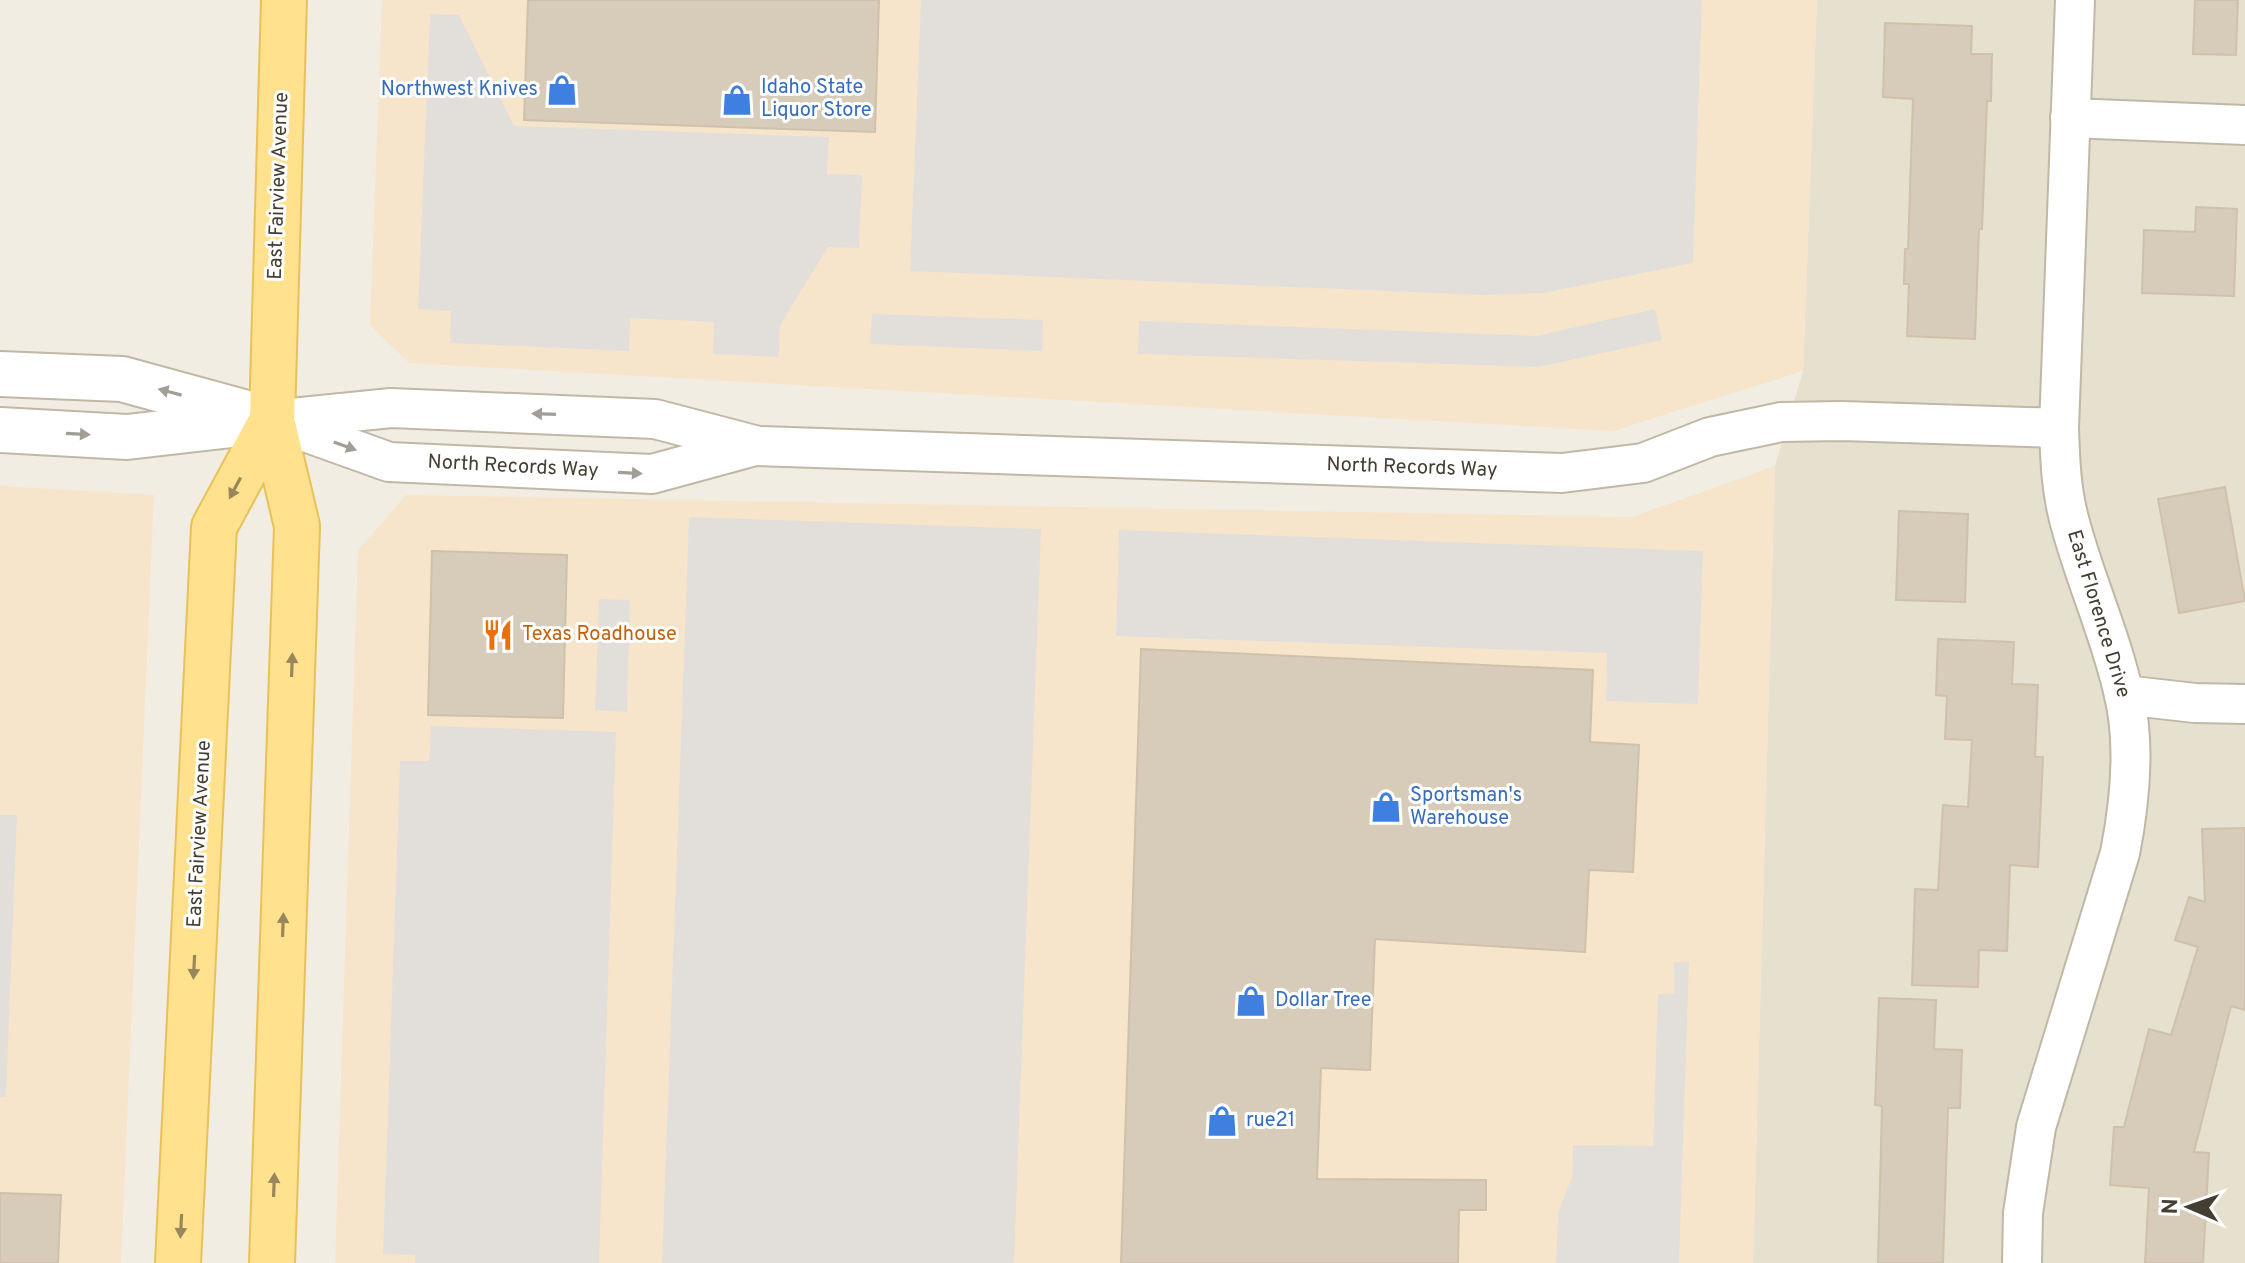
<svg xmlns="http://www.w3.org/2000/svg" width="2245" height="1263" viewBox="0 0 2245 1263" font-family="Overpass,sans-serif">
<rect width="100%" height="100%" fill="#f2ede2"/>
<!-- residential -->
<path fill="#e6e0cf" d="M 1817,0 L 2245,0 L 2245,1263 L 1753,1263 L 1775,466 L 1803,371 Z"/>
<!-- commercial -->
<g fill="#f6e5cb">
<path d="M 382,0 L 1817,0 L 1803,371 L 1613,431 L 409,363 L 370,325 Z"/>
<path d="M 1775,466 L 1753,1263 L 335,1263 L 358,550 L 406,495 L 1632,517 Z"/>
<path d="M 0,486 L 154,495 L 121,1263 L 0,1263 Z"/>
</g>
<!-- parking -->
<g fill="#e2dfdb">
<path d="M 921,0 L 1702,0 L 1693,263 L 1543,293 L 1483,295 L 910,271 Z"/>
<path d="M 430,14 L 459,15 L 514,126 L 829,137 L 827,174 L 862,175 L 859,248 L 828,247 L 780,325 L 779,357 L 713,354 L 714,322 L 630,318 L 629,351 L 450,343 L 451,311 L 418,309 Z"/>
<path d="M 1655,309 L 1662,340 L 1538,367 L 1138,354 L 1139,321 L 1536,336 Z"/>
<path d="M 872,314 L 1043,320 L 1042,351 L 870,344 Z"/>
<path d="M 689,517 L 1041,529 L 1014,1263 L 662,1263 Z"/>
<path d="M 1119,530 L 1703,551 L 1698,704 L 1606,701 L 1607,653 L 1116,636 Z"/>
<path d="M 599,599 L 630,600 L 627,712 L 595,710 Z"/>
<path d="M 431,726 L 616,732 L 599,1263 L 415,1263 L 415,1255 L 383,1254 L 400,761 L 429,761 Z"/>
<path d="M 0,815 L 17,815 L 6,1097 L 0,1097 Z"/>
<path d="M 1674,962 L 1689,962 L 1679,1263 L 1556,1263 L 1558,1213 L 1572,1177 L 1573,1145 L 1653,1146 L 1658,994 L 1674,994 Z"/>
</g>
<!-- building -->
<g fill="#d7ccba" stroke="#cfc1aa" stroke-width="2">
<path d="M 528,0 L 879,0 L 875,132 L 524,120 Z"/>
<path d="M 2195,0 L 2238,0 L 2236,55 L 2193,54 Z"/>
<path d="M 1885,23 L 1972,26 L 1971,54 L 1992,54 L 1991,101 L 1987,101 L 1982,229 L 1979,229 L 1975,339 L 1907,336 L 1909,284 L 1904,284 L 1905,249 L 1908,249 L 1913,99 L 1883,97 Z"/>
<path d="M 2196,207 L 2237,209 L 2234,296 L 2142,293 L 2144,230 L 2195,232 Z"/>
<path d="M 2225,487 L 2245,601 L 2179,613 L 2158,499 Z"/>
<path d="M 1899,511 L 1968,514 L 1965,602 L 1896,600 Z"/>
<path d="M 432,551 L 567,555 L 563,718 L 428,715 Z"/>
<path d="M 1938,639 L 2014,642 L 2012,684 L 2038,685 L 2035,757 L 2043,757 L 2038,867 L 2010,865 L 2007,951 L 1979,950 L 1978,987 L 1912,985 L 1915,889 L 1938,890 L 1943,805 L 1968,807 L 1972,740 L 1945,739 L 1947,696 L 1936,695 Z"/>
<path d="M 1141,649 L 1593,670 L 1590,742 L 1639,745 L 1633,872 L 1589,870 L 1585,952 L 1375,939 L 1370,1070 L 1321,1068 L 1317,1179 L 1486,1180 L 1486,1210 L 1459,1210 L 1458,1263 L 1121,1263 Z"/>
<path d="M 2245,828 L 2245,1010 L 2231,1006 L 2194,1152 L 2209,1153 L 2203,1263 L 2145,1263 L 2149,1188 L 2110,1185 L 2114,1127 L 2124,1127 L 2149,1029 L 2171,1035 L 2198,947 L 2175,940 L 2189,897 L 2205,902 L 2202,829 Z"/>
<path d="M 1879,998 L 1936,1000 L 1934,1049 L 1962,1050 L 1960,1108 L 1948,1108 L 1943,1263 L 1878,1263 L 1882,1106 L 1875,1105 Z"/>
<path d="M 0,1193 L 61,1195 L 58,1263 L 0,1263 Z"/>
</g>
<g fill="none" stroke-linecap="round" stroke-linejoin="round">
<defs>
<g id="minor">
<path d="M 2070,118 L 2245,125"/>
<path d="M 272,420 L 391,408 L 655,419 L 758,446 L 1562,473 L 1643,463 L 1710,437 L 1781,422 L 1842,421 L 2059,428"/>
<path d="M 283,424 L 389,462 L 652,474 L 755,446"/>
<path d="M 2124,695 L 2195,703 L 2245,704"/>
<path d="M 2022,1263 L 2023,1213 L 2036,1127 L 2120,853 C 2130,802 2136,746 2124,695 C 2111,635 2084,578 2069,519 C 2061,489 2060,458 2059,428 L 2075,0"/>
</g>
<g id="tertiary">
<path d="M 0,374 L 122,379 L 272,420"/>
<path d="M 0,430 L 127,437 L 249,423"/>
</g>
<g id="primary">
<path d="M 178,1263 L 214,527 L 272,420"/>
<path d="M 272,1263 L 297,526 L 272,420 L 284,0"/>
</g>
</defs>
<!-- minor casing -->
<use href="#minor" stroke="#c0b8a7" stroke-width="42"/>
<!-- tertiary casing -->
<use href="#tertiary" stroke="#c0b8a7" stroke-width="48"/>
<!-- primary casing -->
<use href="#primary" stroke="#e9c159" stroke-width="48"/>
<!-- minor -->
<use href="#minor" stroke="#fff" stroke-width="38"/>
<!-- tertiary -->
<use href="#tertiary" stroke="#fff" stroke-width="44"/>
<!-- primary -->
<use href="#primary" stroke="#ffe18e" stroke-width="44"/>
</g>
<!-- one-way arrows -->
<defs><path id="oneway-solid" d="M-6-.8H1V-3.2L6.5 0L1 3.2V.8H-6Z" transform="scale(2)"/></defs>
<g fill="#a19e98">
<use href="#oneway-solid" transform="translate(170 392) rotate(-165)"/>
<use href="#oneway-solid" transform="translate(544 414) rotate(-178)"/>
<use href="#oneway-solid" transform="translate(78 434) rotate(3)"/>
<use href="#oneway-solid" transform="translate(345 446) rotate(20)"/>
<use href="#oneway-solid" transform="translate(630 473) rotate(3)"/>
</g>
<g fill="#98875b">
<use href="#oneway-solid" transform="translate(235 488) rotate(118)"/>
<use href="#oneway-solid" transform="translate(292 665) rotate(-88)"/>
<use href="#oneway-solid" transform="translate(283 925) rotate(-88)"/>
<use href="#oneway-solid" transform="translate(194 967) rotate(93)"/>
<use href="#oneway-solid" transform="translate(274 1185) rotate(-88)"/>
<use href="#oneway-solid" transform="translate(181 1226) rotate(93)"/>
</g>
<!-- icons -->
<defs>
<symbol id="shop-bare" viewBox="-9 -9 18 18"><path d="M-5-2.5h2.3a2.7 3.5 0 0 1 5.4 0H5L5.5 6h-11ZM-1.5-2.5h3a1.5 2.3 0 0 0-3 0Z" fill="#3f7fe0" stroke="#fff" stroke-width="2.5" paint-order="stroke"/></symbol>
<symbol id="restaurant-bare" viewBox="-9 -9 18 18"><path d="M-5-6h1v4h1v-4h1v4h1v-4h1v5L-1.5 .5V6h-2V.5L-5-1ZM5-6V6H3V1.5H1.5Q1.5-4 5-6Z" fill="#e8710a" stroke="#fff" stroke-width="2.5" paint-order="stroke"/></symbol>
</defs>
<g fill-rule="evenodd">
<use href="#shop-bare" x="540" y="68" width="44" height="44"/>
<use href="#shop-bare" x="715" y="78" width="44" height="44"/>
<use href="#restaurant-bare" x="476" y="613" width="44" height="44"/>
<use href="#shop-bare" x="1364" y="785" width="44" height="44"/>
<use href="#shop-bare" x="1229" y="979" width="44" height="44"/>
<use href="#shop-bare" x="1200" y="1099" width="44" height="44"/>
</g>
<g text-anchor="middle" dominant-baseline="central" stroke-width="6" stroke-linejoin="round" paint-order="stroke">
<!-- shop labels -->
<g font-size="20" fill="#366cbe" stroke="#fff" text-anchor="start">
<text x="761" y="88">Idaho State<tspan x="761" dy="23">Liquor Store</tspan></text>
<text x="538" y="90" text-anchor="end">Northwest Knives</text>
<text x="1410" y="796">Sportsman's<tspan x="1410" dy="23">Warehouse</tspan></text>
<text x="1275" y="1001">Dollar Tree</text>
<text x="1246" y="1121">rue21</text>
</g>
<!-- street labels -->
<g font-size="20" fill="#433d32" stroke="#fff">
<text transform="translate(279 186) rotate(-88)">East Fairview Avenue</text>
<text transform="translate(513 467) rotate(3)">North Records Way</text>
<text transform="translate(1412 468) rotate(2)">North Records Way</text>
<text transform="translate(2098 614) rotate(73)">East Florence Drive</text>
<text transform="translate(200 834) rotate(-87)">East Fairview Avenue</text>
</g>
<!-- food labels -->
<g font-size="20" fill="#c56008" stroke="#fff" text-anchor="start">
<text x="522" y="635">Texas Roadhouse</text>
</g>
</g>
<!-- north arrow -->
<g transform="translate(2189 1207) rotate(272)" stroke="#ffffff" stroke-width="6" paint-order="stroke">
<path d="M0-6L14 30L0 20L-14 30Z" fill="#433d32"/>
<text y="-12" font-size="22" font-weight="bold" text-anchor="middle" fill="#433d32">N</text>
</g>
</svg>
